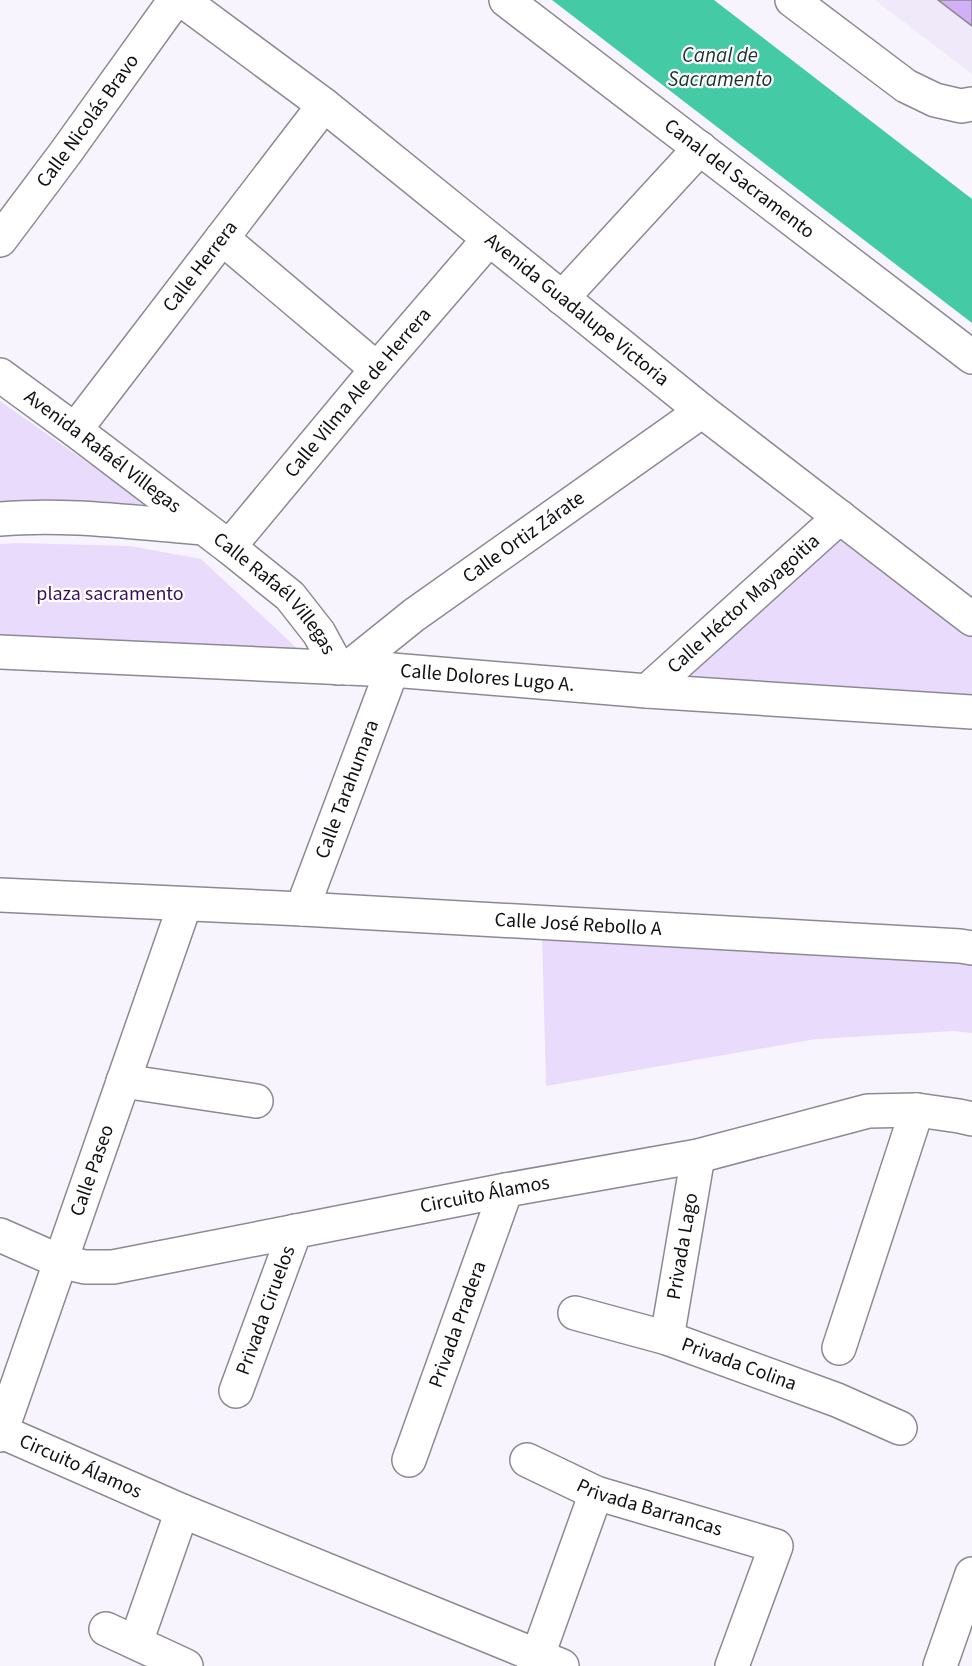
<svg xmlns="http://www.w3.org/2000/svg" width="972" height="1666" viewBox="0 0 972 1666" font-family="'Source Sans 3',sans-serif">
<rect width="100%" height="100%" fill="#f8f4fd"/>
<!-- built -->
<path fill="#f0e9f9" d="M 875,0 L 972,0 L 972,74 Z"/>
<!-- green -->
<g fill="#e9dbfc">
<path d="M 0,401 L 156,511 L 0,512 Z"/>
<path d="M 839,518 L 972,620 L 972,711 L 653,689 Z"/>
<path d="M 17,543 L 130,546 L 201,559 L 302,653 L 0,638 L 0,544 Z"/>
<path d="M 542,932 L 972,961 L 972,1033 L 954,1031 L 816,1039 L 546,1086 Z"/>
</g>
<!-- water -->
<path fill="#44cba5" d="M 552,0 L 714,0 L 972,199 L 972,323 Z"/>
<!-- building -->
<path fill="#d1b0f7" stroke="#8c8891" stroke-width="1.5" d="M 938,0 L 972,0 L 972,26 Z"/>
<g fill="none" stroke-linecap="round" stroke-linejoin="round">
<defs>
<g id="minor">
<path id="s1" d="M 182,0 L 324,105 L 702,411 L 972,619"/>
<path id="s2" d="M 506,0 L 972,357"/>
<path d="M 792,0 L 906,86 L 935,100 L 961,106 L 972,104"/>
<path d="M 222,238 L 377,369"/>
<path id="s3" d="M 0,240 L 66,152 L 175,0"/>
<path d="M 562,298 L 700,148"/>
<path id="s4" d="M 0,375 L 75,430 L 229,547 L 290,596 L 319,633 L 338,668"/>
<path id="s5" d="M 75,430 L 324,105"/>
<path d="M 0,519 C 68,513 136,523 203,528"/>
<path id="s6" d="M 229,547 L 377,369 L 489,239"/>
<path id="s7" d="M 0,652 L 392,670 L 647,691 L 972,712"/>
<path id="s8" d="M 348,668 L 414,615 L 702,411"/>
<path id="s9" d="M 647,691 L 840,517"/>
<path id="s10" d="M 0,895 L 302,909 L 960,946 L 972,948"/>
<path id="s11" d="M 302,909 L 392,670"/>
<path d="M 123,1081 L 256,1101"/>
<path id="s12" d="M 0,1235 L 59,1261 L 85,1267 L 113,1267 L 506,1190 L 698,1156 L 868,1111 L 917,1110 L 959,1116 L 972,1119"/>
<path id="s13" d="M 575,1313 L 667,1338 L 837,1400 L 900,1428"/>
<path id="s14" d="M 667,1338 L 698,1156"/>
<path d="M 839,1348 L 917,1110"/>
<path id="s15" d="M 236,1391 L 295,1231"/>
<path id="s16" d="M 0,1431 L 182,1511 L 562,1666"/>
<path id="s17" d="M 0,1435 L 185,904"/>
<path id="s18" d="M 409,1460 L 506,1190"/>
<path id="s19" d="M 527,1460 L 596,1493 L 776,1546 L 732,1666"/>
<path d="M 106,1629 L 186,1666"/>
<path d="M 136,1642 L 182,1511"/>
<path d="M 534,1666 L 596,1493"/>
<path d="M 940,1666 L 972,1574"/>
</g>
</defs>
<!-- minor casing -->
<use href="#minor" stroke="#8d8992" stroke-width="36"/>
<!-- minor -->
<use href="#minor" stroke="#fff" stroke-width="33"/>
</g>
<g text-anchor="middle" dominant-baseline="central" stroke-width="4.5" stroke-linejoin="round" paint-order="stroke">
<!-- street labels -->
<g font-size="20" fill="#100f12" stroke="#fff">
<text stroke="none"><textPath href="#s3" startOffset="148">Calle Nicolás Bravo</textPath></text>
<text stroke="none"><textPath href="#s2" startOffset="294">Canal del Sacramento</textPath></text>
<text stroke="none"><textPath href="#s5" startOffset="206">Calle Herrera</textPath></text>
<text stroke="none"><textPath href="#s1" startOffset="502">Avenida Guadalupe Victoria</textPath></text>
<text stroke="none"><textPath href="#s6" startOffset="201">Calle Vilma Ale de Herrera</textPath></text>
<text stroke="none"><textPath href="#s4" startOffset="128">Avenida Rafaél Villegas</textPath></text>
<text stroke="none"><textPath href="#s8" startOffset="219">Calle Ortiz Zárate</textPath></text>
<text stroke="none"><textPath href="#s4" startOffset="352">Calle Rafaél Villegas</textPath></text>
<text stroke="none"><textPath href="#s9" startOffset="130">Calle Héctor Mayagoitia</textPath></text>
<text stroke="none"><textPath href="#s7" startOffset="488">Calle Dolores Lugo A.</textPath></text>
<text stroke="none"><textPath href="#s11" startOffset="128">Calle Tarahumara</textPath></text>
<text stroke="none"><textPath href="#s10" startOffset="579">Calle José Rebollo A</textPath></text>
<text stroke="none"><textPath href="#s17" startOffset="280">Calle Paseo</textPath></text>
<text stroke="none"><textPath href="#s12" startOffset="498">Circuito Álamos</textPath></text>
<text stroke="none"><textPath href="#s14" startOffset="93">Privada Lago</textPath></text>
<text stroke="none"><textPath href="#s15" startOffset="86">Privada Ciruelos</textPath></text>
<text stroke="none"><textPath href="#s18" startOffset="144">Privada Pradera</textPath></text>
<text stroke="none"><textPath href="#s13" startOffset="172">Privada Colina</textPath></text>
<text stroke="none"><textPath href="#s16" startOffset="88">Circuito Álamos</textPath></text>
<text stroke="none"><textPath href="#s19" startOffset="132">Privada Barrancas</textPath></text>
</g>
<!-- park labels -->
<g font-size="20" fill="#3b105d" stroke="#fff">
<text x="110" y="594">plaza sacramento</text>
</g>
<!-- water labels -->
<g font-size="21" font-style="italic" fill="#1d332c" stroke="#fff">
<text x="720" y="55">Canal de<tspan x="720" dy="24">Sacramento</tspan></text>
</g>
</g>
</svg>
